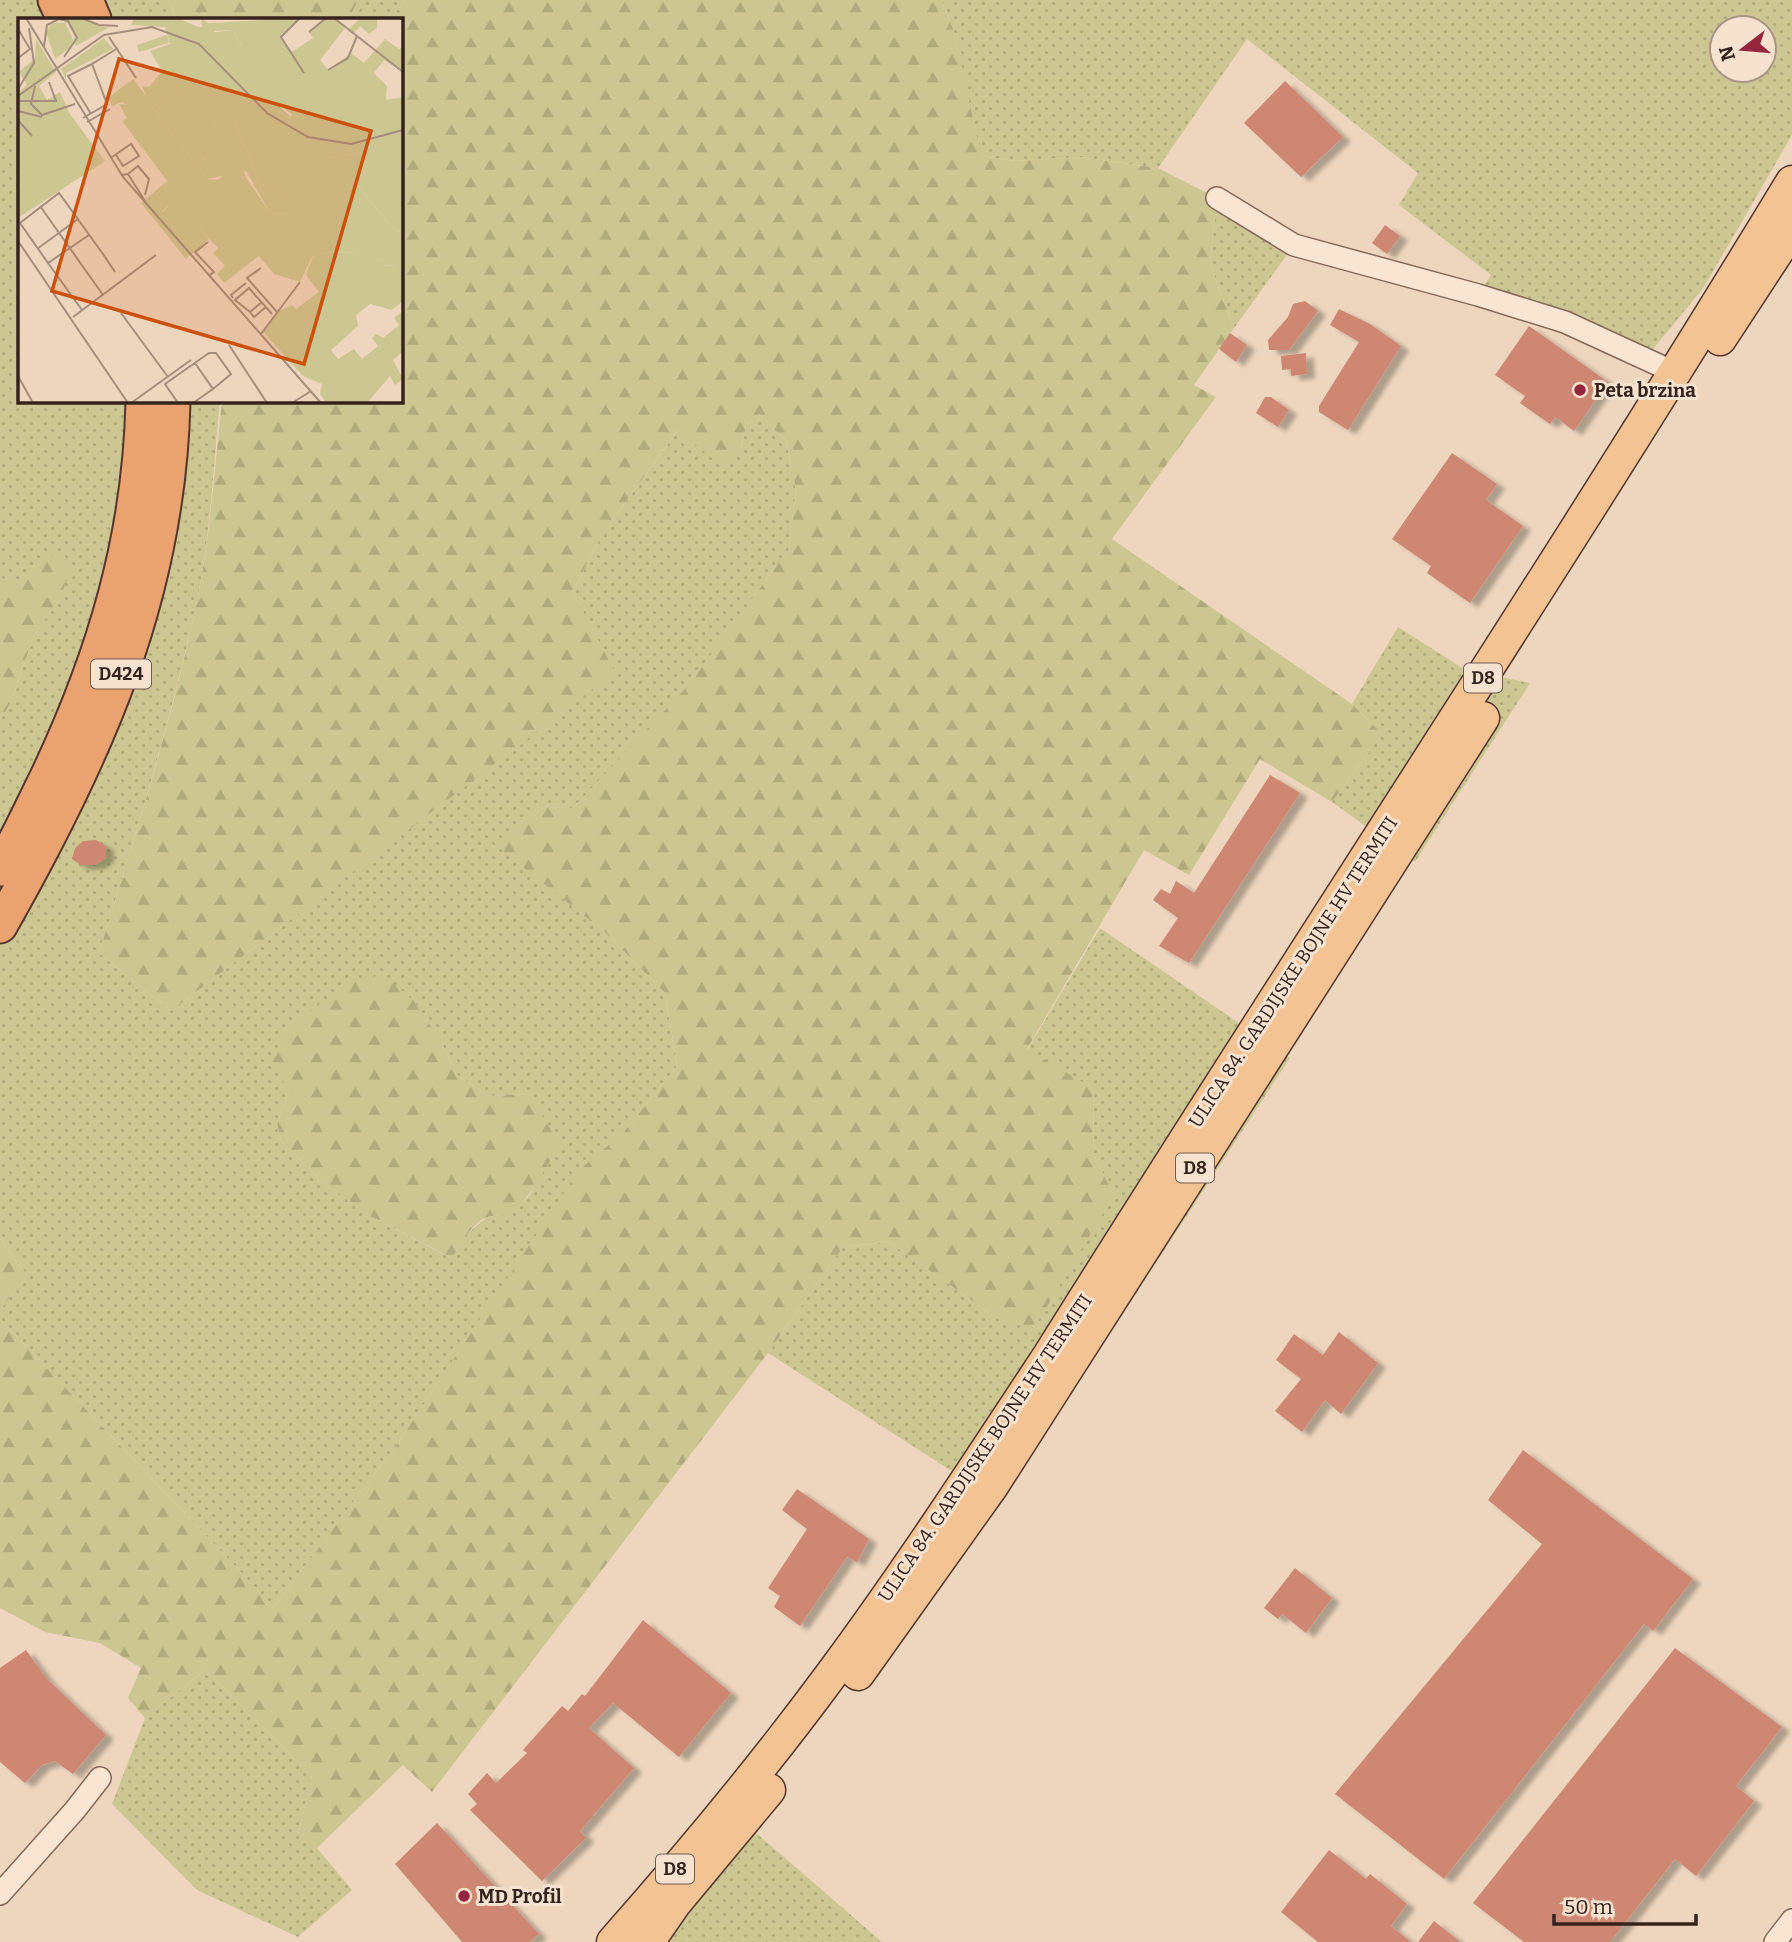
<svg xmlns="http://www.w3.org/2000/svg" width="1792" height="1942" viewBox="0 0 1792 1942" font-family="Bitter,serif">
<defs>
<pattern id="grass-dots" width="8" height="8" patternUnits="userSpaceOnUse" patternTransform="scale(1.75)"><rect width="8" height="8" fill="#ccc792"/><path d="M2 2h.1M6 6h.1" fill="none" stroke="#b0ab7d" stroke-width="1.8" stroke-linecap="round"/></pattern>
<pattern id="forest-firs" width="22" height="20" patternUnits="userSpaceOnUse" patternTransform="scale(1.75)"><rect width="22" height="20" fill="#ccc792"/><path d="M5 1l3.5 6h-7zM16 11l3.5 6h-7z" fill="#b0ab7d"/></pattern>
<filter id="shadow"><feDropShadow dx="8" dy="4.5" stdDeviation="2" flood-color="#0004"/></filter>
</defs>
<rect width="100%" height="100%" fill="#eed6be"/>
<!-- grass -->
<g fill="url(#grass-dots)" fill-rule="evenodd">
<path d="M 0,0 L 169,0 L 176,19 L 19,19 L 19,401 L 220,401 C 213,471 210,542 195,611 C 169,727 134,840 99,953 L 171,1011 L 614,672 L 573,592 L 601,536 L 679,429 L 741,449 L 746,425 L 759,414 L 786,441 L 796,489 L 789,549 L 684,691 L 573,808 L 539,807 L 495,844 L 606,933 L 665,993 L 677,1066 L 624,1132 L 579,1171 L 398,1443 L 274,1607 L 0,1319 L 0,1310 L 27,1275 L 0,1239 L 0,721 L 11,702 L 34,635 L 60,598 L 36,566 L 22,583 L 0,578 ZM 442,1044 L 456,1074 L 488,1096 L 529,1094 L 541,1174 L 530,1195 L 510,1214 L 487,1217 L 468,1233 L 451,1258 L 370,1216 L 319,1179 L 281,1141 L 277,1123 L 289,1093 Z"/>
<path d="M 358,0 L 405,0 L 391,19 L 349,19 Z"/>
<path d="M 941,0 L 1792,0 L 1792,135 L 1704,287 L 1649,354 L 1478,295 L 1491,275 L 1399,205 L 1418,173 L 1247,39 L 1158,168 L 1081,157 L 1016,161 L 980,156 L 954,31 ZM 1722,28 L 1764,28 L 1764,70 L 1722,70 Z"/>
<path d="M 1217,198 L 1294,245 L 1234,328 L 1210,264 Z"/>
<path d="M 1398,627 L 1464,669 L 1530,683 L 1415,862 L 1332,802 L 1382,734 L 1352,704 Z"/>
<path d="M 1100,928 L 1290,1058 L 1114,1327 L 978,1488 L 768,1353 L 843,1247 L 889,1242 L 1001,1321 L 1114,1195 L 1093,1154 L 1094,1089 L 1027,1050 Z"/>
<path d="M 205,1670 L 312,1776 L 298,1834 L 317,1848 L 352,1890 L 298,1937 L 197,1890 L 112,1804 L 145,1718 Z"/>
<path d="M 754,1831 L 882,1942 L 665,1942 L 672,1927 Z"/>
</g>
<!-- forest -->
<g fill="url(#forest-firs)">
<path d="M 169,0 L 358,0 L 349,19 L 176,19 Z"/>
<path d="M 405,0 L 941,0 L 954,31 L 981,156 L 1016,161 L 1081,157 L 1158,168 L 1217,198 L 1210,264 L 1234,328 L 1194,385 L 1216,397 L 1112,539 L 1352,704 L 1382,734 L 1332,802 L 1260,759 L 1189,875 L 1144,850 L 1027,1049 L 1094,1089 L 1093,1154 L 1114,1195 L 1034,1328 L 1001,1321 L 889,1242 L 843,1247 L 768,1353 L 432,1792 L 403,1765 L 317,1848 L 298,1835 L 312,1776 L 205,1670 L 145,1718 L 128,1698 L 141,1668 L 100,1643 L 45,1632 L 0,1608 L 0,1319 L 274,1607 L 398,1443 L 579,1170 L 624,1132 L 677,1066 L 665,993 L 606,933 L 494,844 L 539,807 L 573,808 L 684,690 L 789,549 L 796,489 L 786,441 L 759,414 L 746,425 L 741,449 L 720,465 L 678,430 L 601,536 L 573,592 L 615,672 L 171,1011 L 99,953 C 134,839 170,727 195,611 C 210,542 214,471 222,401 L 401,401 L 401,19 L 391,19 Z"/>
<path d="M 56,553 L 70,572 L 60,598 L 34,635 L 11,702 L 0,721 L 0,578 L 22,582 L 36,566 Z"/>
<path d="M 384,974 L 415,1002 L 442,1044 L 456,1074 L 488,1096 L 529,1094 L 560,1145 C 545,1167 534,1194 513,1212 C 506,1218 496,1214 487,1217 C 471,1224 461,1244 452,1258 L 370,1216 L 319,1179 L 281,1141 L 277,1123 L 289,1093 L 271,1060 L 286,1030 L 347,983 Z"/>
<path d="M 0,1239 L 27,1275 L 0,1310 Z"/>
</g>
<!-- building -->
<g fill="#cd8773" filter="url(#shadow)">
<path d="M 1285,81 L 1343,137 L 1301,177 L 1244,123 Z"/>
<path d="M 1385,225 L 1400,236 L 1387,254 L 1372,243 Z"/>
<path d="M 1305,301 L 1318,311 L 1289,350 L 1269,350 L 1268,340 L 1288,317 L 1293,304 Z"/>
<path d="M 1339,309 L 1370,324 L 1401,346 L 1348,430 L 1319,412 L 1319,406 L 1359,342 L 1330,325 Z"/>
<path d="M 1529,326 L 1608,382 L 1574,431 L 1555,417 L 1550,424 L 1520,403 L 1525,396 L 1495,375 Z"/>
<path d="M 1230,333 L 1247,345 L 1236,362 L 1219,349 Z"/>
<path d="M 1306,353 L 1307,374 L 1291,376 L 1291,369 L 1282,370 L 1281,356 Z"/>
<path d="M 1265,397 L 1271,397 L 1289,410 L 1278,427 L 1256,413 Z"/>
<path d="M 1452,453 L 1497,484 L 1486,500 L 1523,526 L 1470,603 L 1427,573 L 1431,566 L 1392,539 Z"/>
<path d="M 1270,775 L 1300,793 L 1189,963 L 1159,946 L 1178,918 L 1153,900 L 1161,889 L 1170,894 L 1176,881 L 1194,893 Z"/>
<path d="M 96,840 L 106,846 L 106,858 L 95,865 L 81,865 L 72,859 L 75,848 L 83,841 Z"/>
<path d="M 1339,1332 L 1378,1363 L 1341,1414 L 1325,1400 L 1302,1432 L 1275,1411 L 1301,1379 L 1276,1360 L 1294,1334 L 1323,1355 Z"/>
<path d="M 1523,1450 L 1693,1579 L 1653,1631 L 1644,1624 L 1444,1879 L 1335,1794 L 1542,1544 L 1488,1500 Z"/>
<path d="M 797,1489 L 869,1539 L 857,1562 L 847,1557 L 800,1626 L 774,1607 L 780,1596 L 768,1588 L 807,1529 L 782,1510 Z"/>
<path d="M 1295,1568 L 1332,1598 L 1306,1633 L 1282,1614 L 1278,1619 L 1264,1608 Z"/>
<path d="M 643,1620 L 731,1693 L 679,1757 L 613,1703 L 589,1728 L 634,1768 L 580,1831 L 586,1838 L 542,1881 L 470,1810 L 477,1804 L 468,1794 L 487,1773 L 496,1783 L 527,1753 L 523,1750 L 562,1706 L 568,1711 L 582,1694 L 585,1696 Z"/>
<path d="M 1675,1648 L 1782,1727 L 1736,1786 L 1754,1801 L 1696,1876 L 1675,1859 L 1610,1942 L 1524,1942 L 1473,1903 Z"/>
<path d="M 26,1650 L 47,1679 L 106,1735 L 73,1774 L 55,1761 L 42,1765 L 25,1783 L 0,1762 L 0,1668 Z"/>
<path d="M 437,1823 L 539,1934 L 530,1942 L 462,1942 L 395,1864 Z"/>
<path d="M 1329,1850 L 1366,1879 L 1370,1874 L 1407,1904 L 1391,1926 L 1411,1942 L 1318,1942 L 1281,1912 Z"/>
<path d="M 1434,1921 L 1460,1942 L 1418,1942 Z"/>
</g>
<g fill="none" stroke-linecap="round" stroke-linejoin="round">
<defs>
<g id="minor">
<path d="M 1217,198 L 1294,245 L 1478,295 L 1565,322 L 1676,373"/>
<path d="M 0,1894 L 75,1810 L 100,1778"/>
<path d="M 1775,1942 L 1792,1920"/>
</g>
<g id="primary">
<path d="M 1720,339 L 1792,229"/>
<path d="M 858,1674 L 992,1486 L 1483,718"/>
<path d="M 613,1942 C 689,1856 763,1767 831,1675 C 908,1571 979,1462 1050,1354 C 1295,962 1552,577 1792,182"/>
<path d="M 648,1942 L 675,1903 L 769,1790"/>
</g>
<g id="trunk">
<path d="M 55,0 L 64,19"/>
<path d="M 86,0 L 94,19"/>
<path d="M 0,869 C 17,840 31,809 46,779 C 104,657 140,537 143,401"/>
<path d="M 0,926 C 95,759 169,596 173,401"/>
</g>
</defs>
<!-- minor casing -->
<use href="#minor" stroke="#876757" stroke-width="24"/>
<!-- primary casing -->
<use href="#primary" stroke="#54362b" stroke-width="35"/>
<!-- trunk casing -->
<use href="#trunk" stroke="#54362b" stroke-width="37"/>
<!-- minor -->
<use href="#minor" stroke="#f9e5d1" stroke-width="21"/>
<!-- primary -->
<use href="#primary" stroke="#f3c394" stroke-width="32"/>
<!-- trunk -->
<use href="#trunk" stroke="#eaa270" stroke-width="33"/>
</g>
<!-- markers -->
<g fill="#96263d" stroke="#f6e2ce" stroke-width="2.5">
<circle cx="1580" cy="390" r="7"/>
<circle cx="464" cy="1896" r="7"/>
</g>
<g text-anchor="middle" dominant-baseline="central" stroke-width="6" stroke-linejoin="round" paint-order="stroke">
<!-- shield labels -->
<g fill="#f6e2ce" stroke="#705c51" stroke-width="2">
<rect x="91" y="659.5" width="60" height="29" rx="5"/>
<rect x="1464" y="663.5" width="38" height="29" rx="5"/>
<rect x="1176" y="1153.5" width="38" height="29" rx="5"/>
<rect x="656" y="1854.5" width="38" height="29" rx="5"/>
</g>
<g font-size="18" font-weight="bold" fill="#36231c">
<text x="121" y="674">D424</text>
<text x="1483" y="678">D8</text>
<text x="1195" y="1168">D8</text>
<text x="675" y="1869">D8</text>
</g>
<!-- poi labels -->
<g font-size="19" font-weight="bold" fill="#36231c" stroke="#f6e2ce" text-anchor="start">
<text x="1594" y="390">Peta brzina</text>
<text x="478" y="1896">MD Profil</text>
</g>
<!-- street labels -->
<g font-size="19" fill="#36231c" stroke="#f6e2ce">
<text transform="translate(1293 972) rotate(-57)">ULICA 84. GARDIJSKE BOJNE HV TERMITI</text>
<text transform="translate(985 1448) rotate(-56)">ULICA 84. GARDIJSKE BOJNE HV TERMITI</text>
</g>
</g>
<!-- overview -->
<g transform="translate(18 18)">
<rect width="385" height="385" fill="#eed6be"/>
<path d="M 45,0 L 58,0 L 90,10 L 58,28 ZM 116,0 L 160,0 L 180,9 L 184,9 L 183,0 L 190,5 L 282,0 L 263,17 L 272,35 L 295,20 L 291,14 L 308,0 L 316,0 L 327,10 L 302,42 L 310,52 L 333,35 L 346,45 L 367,21 L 381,31 L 385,28 L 385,54 L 366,42 L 356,55 L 369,68 L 368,82 L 385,79 L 385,212 L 379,213 L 368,202 L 334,161 L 346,135 L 312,139 L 247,105 L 215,98 L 243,168 L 255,166 L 261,171 L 272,185 L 271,196 L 252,195 L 228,153 L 189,161 L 134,89 L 182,64 L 186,69 L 205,58 L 165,22 L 152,26 L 147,9 L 113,7 ZM 214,12 L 224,27 L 214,32 L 196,13 ZM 260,72 L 269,81 L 280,81 L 273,99 L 261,88 ZM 197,107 L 201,132 L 184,143 L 173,125 ZM 342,0 L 359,0 L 359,10 L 351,16 L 342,8 L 335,16 L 330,12 ZM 34,5 L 49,5 L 57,18 L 53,29 L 37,41 L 28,14 ZM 86,20 L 95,31 L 48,55 L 48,62 L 43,51 ZM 18,21 L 38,54 L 21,68 L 29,82 L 42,74 L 52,96 L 87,143 L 0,200 L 0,74 L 9,67 L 1,54 L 17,40 ZM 115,61 L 128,78 L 111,88 L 104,84 L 94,88 L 90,80 ZM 149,163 L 160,176 L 144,194 L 178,207 L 191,221 L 168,241 L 123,185 ZM 344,234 L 351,245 L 368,240 L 366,248 L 375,247 L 378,256 L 385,256 L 385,283 L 374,292 L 352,286 L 338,297 L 340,308 L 313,332 L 320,341 L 336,331 L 344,341 L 360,328 L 354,320 L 358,316 L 365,320 L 381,307 L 376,300 L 385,293 L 385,333 L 375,342 L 385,361 L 377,367 L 372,358 L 349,385 L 308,385 L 302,376 L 304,366 L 285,358 L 245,314 L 259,294 L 274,287 L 278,291 L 301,274 L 288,257 L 296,235 Z" fill="#ccc792" fill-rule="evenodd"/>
<path d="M 214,12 L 224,27 L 212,34 L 192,15 ZM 165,21 L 184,33 L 206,58 L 186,69 L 182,64 L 134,89 L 189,161 L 199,162 L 225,146 L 227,158 L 252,195 L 271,196 L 266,189 L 272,185 L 261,171 L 255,166 L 243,168 L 215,98 L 226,91 L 312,139 L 346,135 L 359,153 L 344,163 L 337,158 L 334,161 L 368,202 L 379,213 L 385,212 L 385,256 L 378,256 L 375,247 L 362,248 L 367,240 L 351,246 L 344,234 L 296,235 L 282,264 L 256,256 L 241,238 L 206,265 L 199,256 L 207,248 L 195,235 L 200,230 L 179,208 L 171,215 L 156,213 L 142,198 L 159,176 L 104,103 L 109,100 L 101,86 L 111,87 L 128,78 L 124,68 L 131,69 L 144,53 L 132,33 ZM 252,69 L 269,76 L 270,81 L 280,81 L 279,100 L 255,82 L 249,74 ZM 194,107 L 208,112 L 212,127 L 183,143 L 173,125 Z" fill="#ccc792"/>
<path d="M 149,17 L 151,25 L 121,34 L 119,27 Z" fill="#ccc792"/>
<path fill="none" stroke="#a48e7d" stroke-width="2" d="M 8,0 L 105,159 L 303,385M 63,0 L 81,7 L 100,8M 282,0 L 263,19 L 286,55M 316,0 L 385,54M 0,11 L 12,31 L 0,40M 291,14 L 308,0M 91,19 L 118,60M 26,29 L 29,7 L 41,1 L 50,3 L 59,20 L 46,39M 310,52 L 330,40 L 339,18M 17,68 L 13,86 L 24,97 L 57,86M 0,71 L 16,45 L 11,10M 0,78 L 86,17 L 134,9 L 181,26 L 249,95 L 290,119 L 333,126 L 385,112M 0,83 L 38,83 L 31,64M 0,93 L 24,99M 73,96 L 50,58 L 74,46M 65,100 L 89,86 L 74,46 L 100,30M 0,102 L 14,118M 69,104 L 92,91M 94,139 L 113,126 L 121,138 L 105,148 L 98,137M 110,156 L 120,148 L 131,161 L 127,177M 103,157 L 110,156 L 127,183M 22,188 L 85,277M 71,217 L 30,245 L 2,205 L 41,175 L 85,236 L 97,254M 0,223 L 110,385M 190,224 L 177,234 L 196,254 L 192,257M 19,231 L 60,201M 30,245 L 64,292M 243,250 L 229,260 L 259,294M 215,280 L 213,277 L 228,265M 244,284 L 232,294 L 236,299 L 248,289M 232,294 L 217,282 L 231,270 L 254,296M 103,295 L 150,359M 55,299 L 138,237M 243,316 L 282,264M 211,327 L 249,385M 0,358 L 15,385M 113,385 L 173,342M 160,385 L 147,366 L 191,335 L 198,335 L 213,356 L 195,371 L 177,345M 175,385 L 195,371M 274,385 L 293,373"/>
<path fill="#cd510e" fill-opacity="0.15" stroke="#cd510e" stroke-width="3.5" d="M 101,41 L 353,113 L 286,346 L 34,273 Z"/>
<rect width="385" height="385" fill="none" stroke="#36231c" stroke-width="3.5"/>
</g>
<!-- north arrow -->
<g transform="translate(1743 49) rotate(254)"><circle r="33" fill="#f6e2ce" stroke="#a99687" stroke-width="2"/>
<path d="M0-5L12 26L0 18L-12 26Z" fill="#96263d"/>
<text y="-10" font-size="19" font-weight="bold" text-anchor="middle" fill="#36231c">N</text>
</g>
<!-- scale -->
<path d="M1554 1914v10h142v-10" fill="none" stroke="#36231c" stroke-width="3.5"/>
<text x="1564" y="1914" font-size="21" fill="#36231c" stroke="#f6e2ce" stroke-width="5" paint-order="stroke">50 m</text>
</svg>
